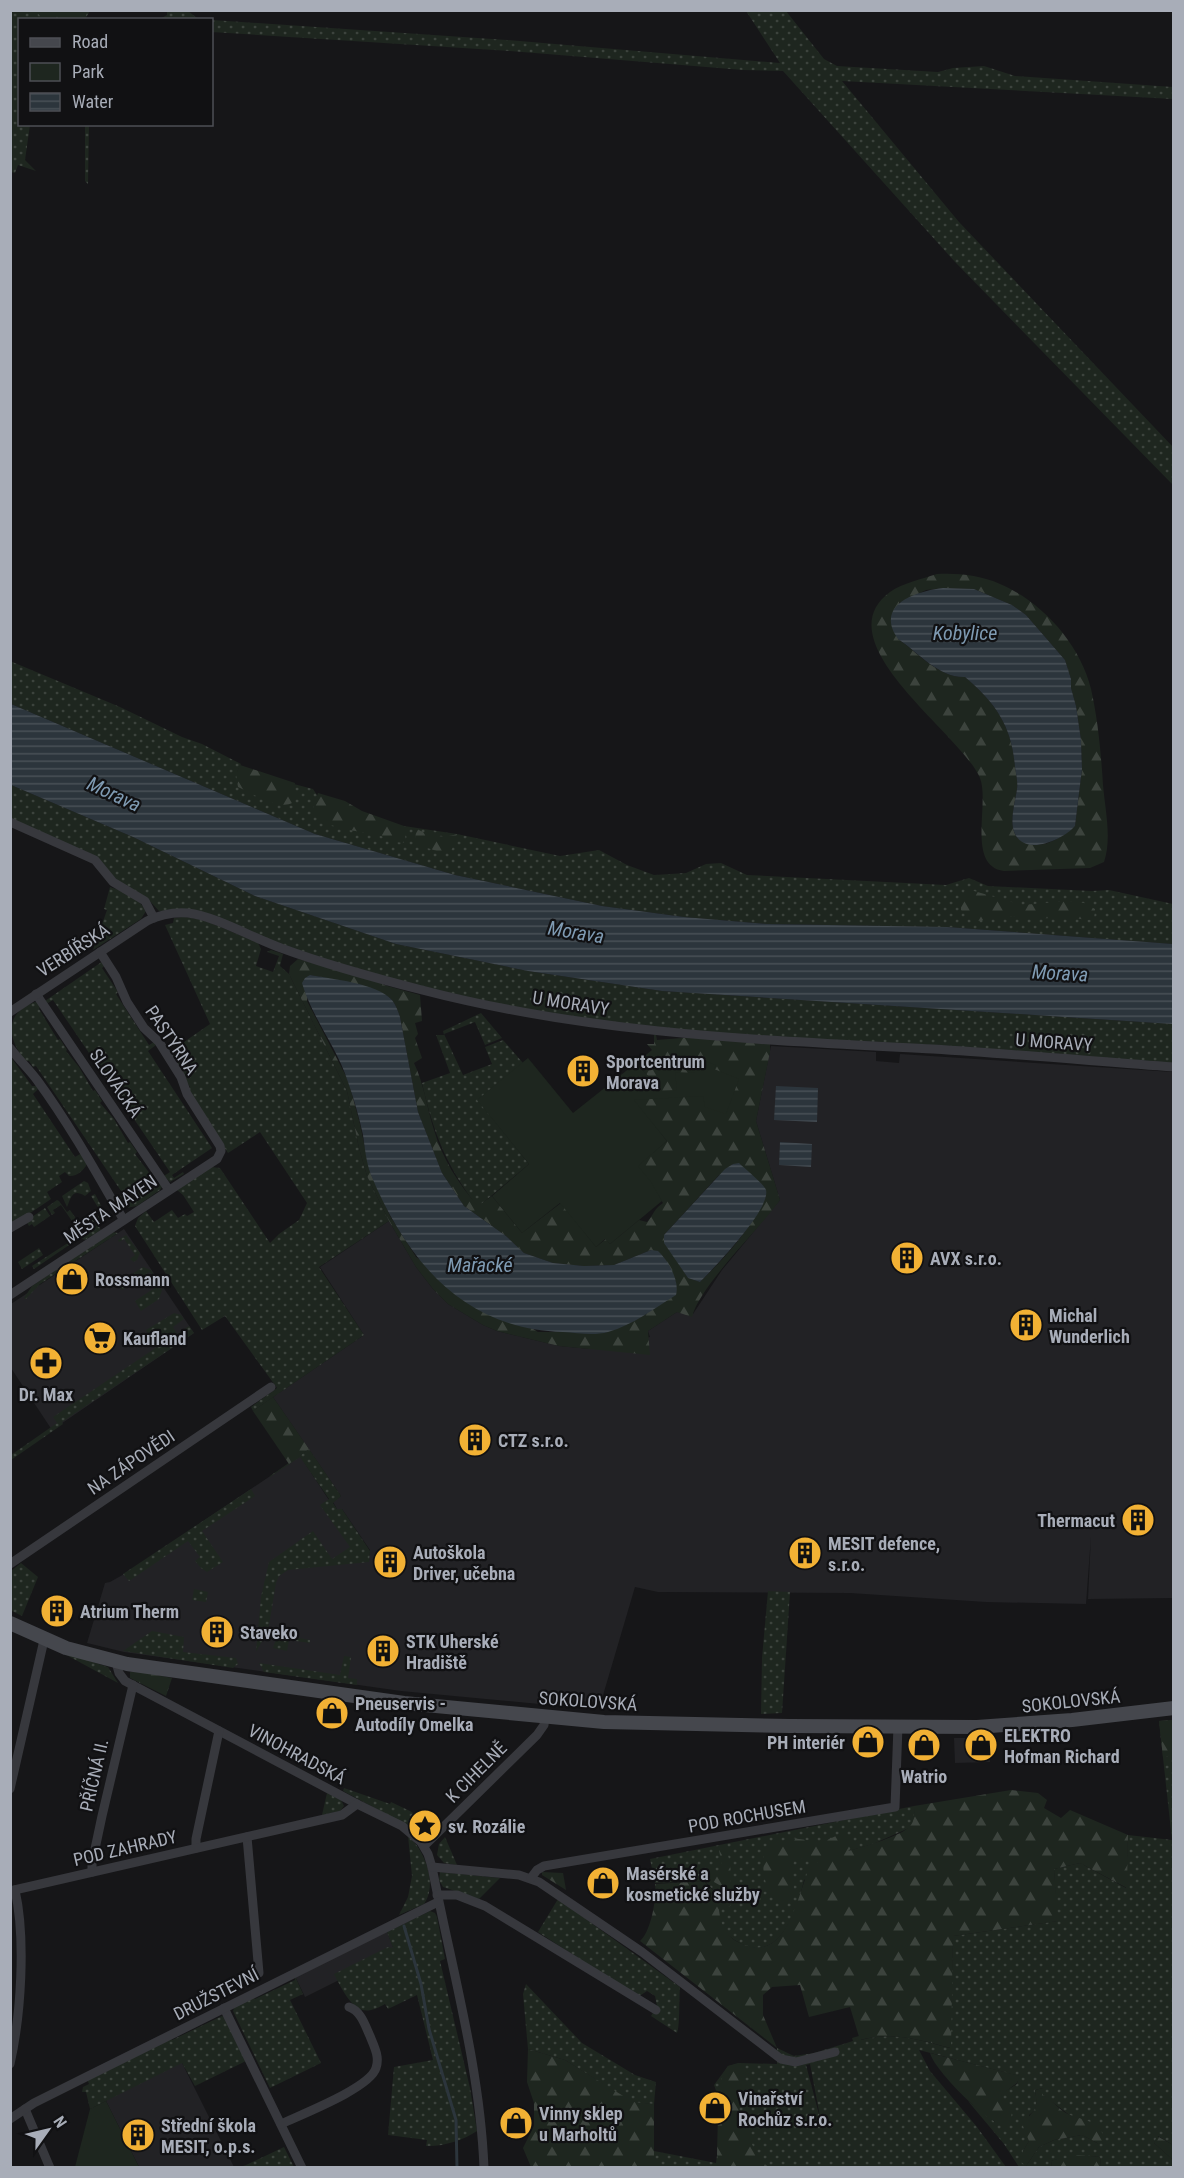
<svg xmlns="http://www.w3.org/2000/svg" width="1184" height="2178" viewBox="0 0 1184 2178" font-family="'Roboto Condensed',sans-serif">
<defs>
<pattern id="grass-dots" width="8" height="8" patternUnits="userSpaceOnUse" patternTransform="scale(1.5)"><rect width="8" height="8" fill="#1e261f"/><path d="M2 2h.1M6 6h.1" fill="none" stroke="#3c433d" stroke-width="1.8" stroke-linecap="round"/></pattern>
<pattern id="forest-firs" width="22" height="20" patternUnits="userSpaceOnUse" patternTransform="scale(1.5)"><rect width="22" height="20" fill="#1e261f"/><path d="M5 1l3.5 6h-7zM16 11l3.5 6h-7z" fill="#3c433d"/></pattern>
<pattern id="water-rules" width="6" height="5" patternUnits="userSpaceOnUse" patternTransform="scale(1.5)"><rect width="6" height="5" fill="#2c353c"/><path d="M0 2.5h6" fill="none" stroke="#485056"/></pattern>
</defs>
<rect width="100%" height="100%" fill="#161618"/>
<!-- built -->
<g fill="#222225">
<path d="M 771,1046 L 876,1052 L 876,1061 L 899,1063 L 900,1054 L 1173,1072 L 1173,1598 L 1088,1599 L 1091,1536 L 1086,1604 L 986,1602 L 850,1593 L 658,1592 L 635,1587 L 601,1702 L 574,1701 L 571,1707 L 401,1691 L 124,1652 L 87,1643 L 105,1583 L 110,1582 L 126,1573 L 300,1456 L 369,1561 L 370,1550 L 342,1509 L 337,1509 L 333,1502 L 341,1496 L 273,1397 L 364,1335 L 320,1267 L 389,1221 L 416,1267 L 433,1289 L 448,1304 L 483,1325 L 497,1331 L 559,1346 L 591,1349 L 650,1337 L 648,1331 L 677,1312 L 693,1314 L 722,1270 L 780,1200 L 756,1121 Z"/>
<path d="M 124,1229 L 194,1333 L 52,1430 L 11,1368 L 11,1304 Z"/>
<path d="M 954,1738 L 989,1738 L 990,1762 L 955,1763 Z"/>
<path d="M 387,1932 L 395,1952 L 305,1997 L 295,1976 Z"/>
<path d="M 170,2037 L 182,2063 L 234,2167 L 139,2167 L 106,2101 Z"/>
</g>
<!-- grass -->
<g fill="url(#grass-dots)" fill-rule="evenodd">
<path d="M 11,11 L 90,11 L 85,19 L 20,20 L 20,124 L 30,125 L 25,160 L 36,171 L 18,165 L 15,173 L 11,172 Z"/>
<path d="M 167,11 L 188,11 L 197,18 L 204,19 L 160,19 L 167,15 Z"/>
<path d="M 746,11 L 786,11 L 824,59 L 837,66 L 938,72 L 953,68 L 984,66 L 1015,76 L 1173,87 L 1173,99 L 842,81 L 959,222 L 1173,447 L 1173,485 L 955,262 L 783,71 L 743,70 L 510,51 L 212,32 L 212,20 L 507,40 L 780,63 Z"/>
<path d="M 85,125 L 89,125 L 88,184 L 85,181 Z"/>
<path d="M 10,661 L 120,707 L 182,737 L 202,744 L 241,764 L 237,772 L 286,782 L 313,789 L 328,812 L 398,833 L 404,826 L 457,834 L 560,856 L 599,850 L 627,865 L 654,875 L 686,873 L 706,864 L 721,863 L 747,875 L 946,885 L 969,878 L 988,886 L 1092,891 L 1109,890 L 1173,904 L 1173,944 L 947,927 L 767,924 L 684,917 L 602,906 L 455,875 L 315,834 L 11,704 Z"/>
<path d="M 11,785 L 133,837 L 255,896 L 396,944 L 528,971 L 662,991 L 1173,1024 L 1173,1065 L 706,1035 L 560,1016 L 444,993 L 373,975 L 299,951 L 196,911 L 159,911 L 147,898 L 118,882 L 99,860 L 11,820 Z"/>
<path d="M 110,887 C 122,890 141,900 146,911 L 141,919 L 93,950 L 107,910 L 104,909 Z"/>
<path d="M 182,917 C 209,918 231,934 257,941 L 261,949 L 256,966 L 273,972 L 279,956 L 267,952 L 271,950 L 283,954 L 280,966 L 289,974 L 347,1091 L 359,1148 L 367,1176 L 389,1221 L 319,1267 L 364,1335 L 253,1411 L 251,1407 L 277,1388 L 225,1316 L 202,1330 L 135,1226 L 138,1218 L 146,1211 L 154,1222 L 172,1210 L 178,1218 L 185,1214 L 187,1216 L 194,1212 L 183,1195 L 177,1190 L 211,1167 L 220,1168 L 270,1243 L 279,1234 L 299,1220 L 307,1203 L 260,1132 L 228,1153 L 189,1093 L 188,1090 L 190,1087 L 168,1053 L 210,1024 L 165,925 L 173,923 L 174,918 Z"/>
<path d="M 103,961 L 106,965 L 102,968 L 118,992 L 116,994 L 149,1045 L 154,1042 L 156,1045 L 148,1051 L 212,1148 L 172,1175 L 174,1178 L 183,1172 L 184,1174 L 170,1182 L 164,1176 L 170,1172 L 53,1000 L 48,1003 L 45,1001 Z"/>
<path d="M 35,1002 L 39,1003 L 40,1007 L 39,1009 C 46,1020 51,1029 58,1040 L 60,1039 L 67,1050 L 66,1051 L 79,1067 L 93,1091 L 95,1090 L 102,1101 L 100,1103 L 114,1119 L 128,1143 L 130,1142 L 137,1152 L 135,1154 L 157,1183 L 160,1183 L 162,1187 L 160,1190 L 137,1206 L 126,1208 L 116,1199 L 123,1194 L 119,1188 L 36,1066 L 33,1067 L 29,1061 L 25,1061 C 8,1038 3,1014 35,1002 Z"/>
<path d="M 481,1013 L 502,1038 L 485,1045 L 475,1022 L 444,1034 L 463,1075 L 492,1064 L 485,1047 L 503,1040 L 523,1063 L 478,1100 L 529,1164 L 478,1207 C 447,1168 433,1132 422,1083 L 450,1073 L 436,1035 L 444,1035 L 443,1031 Z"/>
<path d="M 10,1056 L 32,1086 L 36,1086 L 38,1089 L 33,1094 L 75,1157 L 82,1153 L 87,1163 C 85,1170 76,1177 69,1176 L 65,1172 L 59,1176 L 62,1182 L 47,1192 L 51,1199 L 11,1226 Z"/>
<path d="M 84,1181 L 88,1183 L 91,1191 L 85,1196 C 72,1188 71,1198 67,1207 L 62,1196 Z"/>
<path d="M 95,1194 L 106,1215 L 97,1223 L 101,1230 L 85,1240 L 80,1238 L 73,1227 L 74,1224 L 61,1205 L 53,1210 L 55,1213 L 52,1215 L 47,1207 L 57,1200 L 59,1201 L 67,1212 L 70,1210 L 82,1227 L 102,1214 L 91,1196 Z"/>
<path d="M 45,1208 L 50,1216 L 34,1227 L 32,1224 L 29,1226 L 26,1221 Z"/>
<path d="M 112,1232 L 118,1233 L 40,1284 L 26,1299 L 24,1298 L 32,1286 Z"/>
<path d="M 126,1235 L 140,1253 L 137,1260 L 134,1262 L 130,1259 L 135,1255 L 124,1239 L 119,1242 L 118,1240 Z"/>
<path d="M 71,1241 L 72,1243 L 34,1269 L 32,1266 Z"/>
<path d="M 39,1248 L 43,1255 L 22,1269 L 18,1262 Z"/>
<path d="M 143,1267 L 151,1270 L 162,1290 L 159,1299 L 141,1311 L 135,1301 L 159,1285 L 150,1272 L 122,1290 L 118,1283 Z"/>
<path d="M 174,1313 L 181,1315 L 184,1319 L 173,1327 L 177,1334 L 189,1326 L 194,1333 L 62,1422 L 63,1424 L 11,1460 L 11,1455 L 57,1423 L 53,1417 L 157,1347 L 146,1330 Z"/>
<path d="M 309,1449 L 341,1496 L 333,1503 L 337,1509 L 342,1509 L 370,1551 L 369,1562 L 288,1570 L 279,1576 L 276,1583 L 268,1631 L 256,1652 L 261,1597 L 269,1562 L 313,1531 L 332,1559 L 350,1547 L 320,1505 L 329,1499 L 300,1457 L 270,1477 L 270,1476 Z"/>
<path d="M 251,1489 L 255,1496 L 202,1531 L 223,1562 L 207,1572 L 201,1568 L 195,1561 L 200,1557 L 188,1541 L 129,1581 L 123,1574 Z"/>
<path d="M 21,1563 L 38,1577 L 22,1616 L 10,1610 L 11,1571 Z"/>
<path d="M 194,1589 L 208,1592 L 206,1602 L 192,1600 Z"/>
<path d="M 768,1591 L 790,1592 L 782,1713 L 761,1714 L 762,1658 Z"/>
<path d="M 152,1631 L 184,1637 L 183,1652 L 236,1658 L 238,1664 L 233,1668 L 123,1651 Z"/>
<path d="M 283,1635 L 310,1640 L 310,1643 L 289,1640 L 287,1651 L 273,1648 L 275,1642 Z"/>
<path d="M 59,1651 L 108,1667 L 118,1683 Z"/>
<path d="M 344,1656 L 351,1657 L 348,1678 L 357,1679 L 357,1685 L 264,1672 L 259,1663 L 340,1675 Z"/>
<path d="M 1173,1720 L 1173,2145 L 1158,2136 L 1154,2143 L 1173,2160 L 1173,2167 L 1101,2167 L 1100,2157 C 1088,2156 1081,2156 1071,2159 C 1064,2161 1058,2158 1051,2161 L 1052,2167 L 1019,2167 L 1004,2144 L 968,2101 L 995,2122 L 1002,2093 L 1017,2084 L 1019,2076 L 919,2050 L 930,2071 L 977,2127 L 1006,2167 L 654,2168 L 654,2151 L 716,2163 L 723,2110 L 714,2085 L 728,2066 L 738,2063 L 777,2064 L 777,2048 L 794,2056 L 814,2053 L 853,2041 L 852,2038 L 859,2036 L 861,2040 C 893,2031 919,2040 950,2048 L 953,1936 L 1057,1921 L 1054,1869 L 1080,1863 L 1126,1888 L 1128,1835 L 1172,1840 L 1159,1721 ZM 810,2064 L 821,2122 L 806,2065 ZM 1043,2088 L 1043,2095 L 1068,2114 L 1099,2144 L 1082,2135 L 1054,2140 L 1039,2147 L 1026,2166 L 1023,2151 L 1029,2141 L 1029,2115 C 1039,2108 1037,2102 1035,2090 Z"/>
<path d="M 344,1788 L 390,1804 L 391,1802 L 410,1811 L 429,1824 L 436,1825 L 434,1826 L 435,1829 L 430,1832 L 414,1829 L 343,1791 Z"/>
<path d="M 327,1793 L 341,1800 L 344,1806 L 340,1811 L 322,1815 Z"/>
<path d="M 914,1806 L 914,1822 L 909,1828 L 873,1844 L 845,1852 L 804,1880 C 798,1907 781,1961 744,1945 C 737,1942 726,1935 722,1928 C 717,1918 721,1905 717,1895 C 715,1890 708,1885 705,1881 L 655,1883 L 650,1859 Z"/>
<path d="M 408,1836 C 425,1850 438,1885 424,1904 L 399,1915 L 408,1897 L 412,1876 Z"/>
<path d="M 445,1837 L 457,1865 L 444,1863 L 437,1855 L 439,1844 Z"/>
<path d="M 440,1872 L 500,1878 L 479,1899 L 443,1887 L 439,1880 Z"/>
<path d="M 558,1899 L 680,1987 C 679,1998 680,2027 677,2033 L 651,2016 L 657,2006 L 655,1996 L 647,1991 L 638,1997 L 538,1932 Z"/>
<path d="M 430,1911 L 435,1913 L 437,1917 L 445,1959 L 440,1961 L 470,2088 L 477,2131 C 464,2140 442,2147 426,2146 L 427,2140 L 388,2135 L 394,2067 L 433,2060 L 417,1995 L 388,2009 L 385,2004 C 381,2006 376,2009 371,2010 C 353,2015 341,1987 334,1974 L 388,1947 L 393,1948 L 387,1932 Z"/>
<path d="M 295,1976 L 303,1994 L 290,2000 L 321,2063 L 270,2088 L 233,2011 L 235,2006 L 253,1997 L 255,1999 L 295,1980 Z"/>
<path d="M 526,1984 L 582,2043 L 635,2075 L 656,2082 L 654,2104 L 633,2103 L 565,2060 L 528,2049 L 523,1994 Z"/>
<path d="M 222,2016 L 226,2017 L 246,2061 L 195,2086 L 182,2063 L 90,2109 L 86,2092 L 82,2092 L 83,2087 L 89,2084 L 87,2079 L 170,2037 L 172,2040 Z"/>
<path d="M 284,2147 L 294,2167 L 240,2167 L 246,2165 Z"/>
</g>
<!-- forest -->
<g fill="url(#forest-firs)" fill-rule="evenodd">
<path d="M 87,10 L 86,16 L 78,19 L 40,19 L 40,16 L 36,11 Z"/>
<path d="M 937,574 C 958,573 980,575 1000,584 C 1042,602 1080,644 1091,689 C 1098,720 1101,753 1103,785 C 1105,809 1112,839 1104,862 L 1090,868 L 1004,871 C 966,866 990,803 980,778 C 962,734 822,642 890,592 C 903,583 922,579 937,574 ZM 943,588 L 974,589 L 1012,605 L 1026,615 L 1065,660 L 1071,679 L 1071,688 L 1076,706 L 1081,740 L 1082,769 L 1075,826 C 1060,838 1046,849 1026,843 C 1021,841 1017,839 1015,834 C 1009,821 1015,803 1017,789 C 1018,782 1016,774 1015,766 C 1012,727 995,702 965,677 C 939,678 918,653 898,639 L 899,603 L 926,590 Z"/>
<path d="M 240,765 L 295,783 L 292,803 C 279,810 251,793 238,787 L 236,774 Z"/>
<path d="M 318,793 L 345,801 L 362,811 L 404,826 L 406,842 C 393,845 386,836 374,834 C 356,831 323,828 312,812 Z"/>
<path d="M 416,828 C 427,836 444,839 457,834 L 452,849 L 443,853 L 415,844 Z"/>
<path d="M 965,890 L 974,891 L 1022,905 L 1068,901 L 1084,903 L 1095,909 L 1094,919 L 1087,920 L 1069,917 L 1033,919 L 1008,916 L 972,922 L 961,910 L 961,900 Z"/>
<path d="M 298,959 L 380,981 L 384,985 L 420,995 L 422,1021 L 415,1023 L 418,1034 L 415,1038 L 422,1058 L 414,1063 C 424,1084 427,1108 434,1130 C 442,1158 459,1185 478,1206 L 492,1196 L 522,1233 L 561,1203 L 596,1247 L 606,1239 L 610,1244 L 639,1220 L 647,1222 C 654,1215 652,1211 663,1203 L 650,1182 L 637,1166 L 667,1141 L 633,1100 L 654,1083 L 636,1063 L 652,1050 L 647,1044 L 654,1044 L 654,1035 L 656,1035 L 657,1040 L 694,1037 L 770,1043 L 770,1052 L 756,1121 L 780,1200 C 759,1230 700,1285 692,1317 L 677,1312 L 648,1331 L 650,1355 L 559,1346 L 497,1331 L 483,1325 L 448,1304 L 433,1289 L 416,1267 L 389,1221 L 367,1176 L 359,1148 L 347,1091 L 289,974 L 290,966 ZM 310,975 C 330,979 378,985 392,1000 C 396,1005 398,1011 400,1017 L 418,1112 L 442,1173 L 464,1206 L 506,1236 L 524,1253 L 553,1263 L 584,1266 L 614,1265 L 651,1250 L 663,1256 L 676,1282 L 607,1332 L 538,1332 L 416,1257 L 390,1216 L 370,1172 L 360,1124 L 348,1080 L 307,1001 ZM 733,1164 L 764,1187 L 766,1196 C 751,1229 727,1256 700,1282 L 688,1278 L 665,1243 L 664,1235 L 718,1176 Z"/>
<path d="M 273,1397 L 309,1449 L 289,1464 L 253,1411 Z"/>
<path d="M 135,1671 L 172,1678 L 166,1696 L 130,1678 L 130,1672 Z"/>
<path d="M 1173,1720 L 1173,1755 L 1163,1757 L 1159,1721 Z"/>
<path d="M 1011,1790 L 1038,1793 L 1047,1800 L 1044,1808 L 1061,1818 L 1070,1810 L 1128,1835 L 1127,1888 L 1080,1863 L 1054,1869 L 1058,1921 L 953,1936 L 951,2048 C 919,2040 893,2031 860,2040 L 850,2007 L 809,2017 L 800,1985 L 772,1987 L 763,1995 L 763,2015 L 777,2048 L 640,1941 C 651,1932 657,1897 655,1884 L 704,1881 L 717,1894 L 722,1891 L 723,1887 L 705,1877 L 705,1873 L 708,1870 L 715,1870 L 719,1873 L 723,1871 L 719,1850 L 722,1847 C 735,1856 728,1885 733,1900 L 730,1906 L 719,1910 C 721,1925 725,1936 740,1943 C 787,1966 797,1896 810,1866 L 818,1862 L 804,1858 L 794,1861 L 791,1869 C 794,1883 796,1892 788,1903 C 763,1902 760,1864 766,1846 L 792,1838 L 813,1841 L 825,1841 L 836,1836 L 851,1836 L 854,1846 L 848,1851 C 862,1847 903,1836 911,1825 C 915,1820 914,1812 914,1806 Z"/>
<path d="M 542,1872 L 563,1873 L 566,1890 L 542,1875 Z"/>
<path d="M 528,2049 L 565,2060 L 633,2102 L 654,2104 L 654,2167 L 531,2167 L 523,2148 L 534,2126 L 534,2103 L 527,2082 Z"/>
<path d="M 930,2053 L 1020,2076 L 1017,2083 L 1002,2094 L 1001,2100 L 1012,2110 L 1011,2119 L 1005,2124 C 1002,2123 998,2123 996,2122 C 980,2115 934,2069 930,2053 Z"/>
<path d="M 741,2063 C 742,2068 745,2077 744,2082 C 743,2090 737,2096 738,2105 C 740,2119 757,2162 769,2167 L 719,2167 L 717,2154 L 718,2115 L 723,2109 C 723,2090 716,2084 728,2066 Z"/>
<path d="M 1043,2088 L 1043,2095 C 1052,2099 1057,2108 1066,2113 C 1081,2121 1099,2118 1105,2140 L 1099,2144 L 1082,2135 L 1054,2140 L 1039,2147 L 1026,2166 L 1021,2162 L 1023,2151 L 1029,2141 L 1023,2126 C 1033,2107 1039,2114 1035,2090 Z"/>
<path d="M 1157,2136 L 1173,2145 L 1173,2160 L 1154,2143 Z"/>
<path d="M 1078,2155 L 1100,2157 L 1101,2167 L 1052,2167 L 1051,2161 C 1060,2157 1069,2160 1078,2155 Z"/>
</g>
<!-- park -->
<g fill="#1e261f">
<path d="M 528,1058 L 573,1113 L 636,1063 L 662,1091 L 677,1090 L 675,1072 L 696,1073 L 696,1058 L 716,1065 L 714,1069 L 739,1079 L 726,1114 L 705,1107 L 703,1096 L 634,1100 L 667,1141 L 638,1166 L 651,1182 L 662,1201 L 610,1244 L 605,1239 L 596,1247 L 560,1203 L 522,1233 L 492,1196 L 529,1164 L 477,1100 Z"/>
<path d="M 106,2101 L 139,2167 L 75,2167 L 90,2109 Z"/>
</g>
<!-- water -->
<g fill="url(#water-rules)">
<path d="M 943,588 L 974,589 L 1012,605 L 1026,615 L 1065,660 L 1071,679 L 1071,688 L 1076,706 L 1081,740 L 1082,769 L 1075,826 C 1064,839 1026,857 1015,834 C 1009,822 1015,803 1017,789 C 1018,782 1016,774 1015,767 C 1012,727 996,703 965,677 C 939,678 919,653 898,639 C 874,605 916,591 943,588 Z"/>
<path d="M 11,704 L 315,834 L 455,875 L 602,906 L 684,917 L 767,924 L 947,927 L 1173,944 L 1173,1024 L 662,991 L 528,971 L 396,944 L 255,896 L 133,837 L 11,785 Z"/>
<path d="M 310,975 C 331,979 377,983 392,1000 C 396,1005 398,1011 400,1017 L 418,1112 L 442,1173 L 464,1206 L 506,1236 L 524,1253 L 553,1263 L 584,1266 L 614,1265 L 651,1250 L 658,1251 C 668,1260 680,1281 676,1295 C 655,1308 633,1325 608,1332 C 594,1336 578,1333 563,1332 C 463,1329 407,1261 371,1175 C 366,1162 365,1148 363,1135 C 359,1117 354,1099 348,1082 C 337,1047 312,1018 302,983 L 305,978 Z"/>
<path d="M 776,1086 L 818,1088 L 817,1122 L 774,1120 Z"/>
<path d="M 780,1142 L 812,1144 L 811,1167 L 779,1165 Z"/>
<path d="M 739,1163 C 745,1169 764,1184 766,1190 C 771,1209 714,1268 700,1282 L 688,1278 L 664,1243 L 664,1235 L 725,1169 L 733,1164 Z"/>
</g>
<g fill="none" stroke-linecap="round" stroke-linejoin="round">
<!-- stream -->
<path stroke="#2c353c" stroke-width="3" d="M 404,1926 L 421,1984 L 429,2029 L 456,2120 L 457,2168"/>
<!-- minor -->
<g stroke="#37383d" stroke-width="9">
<path d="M 10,822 L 95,860 L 113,882 L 145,901 L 154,918"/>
<path d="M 36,994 L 169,1190"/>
<path d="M 10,1012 L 147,921 C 159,915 175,912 188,913 C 215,916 255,939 281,948 C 327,965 375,978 422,990 C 591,1034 760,1040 933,1049 C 1013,1054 1093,1061 1174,1067"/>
<path d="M 10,1048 C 19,1060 29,1069 37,1080 C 70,1125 96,1172 123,1219"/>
<path d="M 10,1228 L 29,1217"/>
<path d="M 10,1295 L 217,1159 L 221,1151 L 220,1146 L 187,1094 L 181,1077 L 159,1042 L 144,1028 L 127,1002 L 116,977 L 100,952"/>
<path d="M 10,1564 L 271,1387"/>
<path d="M 116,1662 L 119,1673 L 125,1681 L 357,1804 L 402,1826 L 421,1842 L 428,1854 L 432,1867 C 451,1966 480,2066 484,2168"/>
<path d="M 10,1789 L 44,1640"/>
<path d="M 247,1837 L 259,1973"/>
<path d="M 424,1846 L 537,1735 L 544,1725 L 545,1717"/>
<path d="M 196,1848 L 196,1839 L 219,1731"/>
<path d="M 432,1867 L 519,1875 L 539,1882 L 642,1952 L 781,2059 L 796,2062 L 835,2052"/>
<path d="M 92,1872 L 92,1863 L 102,1816 L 133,1685"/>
<path d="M 531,1878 L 537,1870 L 544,1866 L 895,1807 L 898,1726"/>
<path d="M 10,1891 L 342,1815 L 357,1804"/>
<path d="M 437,1895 L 457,1895 L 485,1906 L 656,2010"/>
<path d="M 224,2008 L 302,2168"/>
<path d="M 10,2064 C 21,2015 26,1939 15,1890"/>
<path d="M 25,2109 L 50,2168"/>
<path d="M 10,2119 L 34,2103 L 86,2077 L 438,1902"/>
<path d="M 281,2124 C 302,2114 370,2088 376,2068 C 380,2057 374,2046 370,2036 C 365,2025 361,2011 349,2007"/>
</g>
<!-- secondary -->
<path stroke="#45474d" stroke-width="14" d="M 10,1623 L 66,1648 L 127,1664 L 404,1703 L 604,1722 L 790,1726 L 977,1727 L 1072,1720 L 1174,1708"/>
</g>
<!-- icons -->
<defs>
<symbol id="building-disc" viewBox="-11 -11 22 22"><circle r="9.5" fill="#f2b134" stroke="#111113"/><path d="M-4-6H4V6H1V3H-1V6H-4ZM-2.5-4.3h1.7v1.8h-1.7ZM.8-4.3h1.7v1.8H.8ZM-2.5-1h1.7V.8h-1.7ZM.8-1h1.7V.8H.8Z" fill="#111"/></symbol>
<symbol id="shop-disc" viewBox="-11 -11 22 22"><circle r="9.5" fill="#f2b134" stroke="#111113"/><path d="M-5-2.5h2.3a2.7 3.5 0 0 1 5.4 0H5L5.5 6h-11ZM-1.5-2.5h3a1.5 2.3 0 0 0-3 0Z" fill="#111"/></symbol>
<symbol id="supermarket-disc" viewBox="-11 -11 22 22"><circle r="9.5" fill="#f2b134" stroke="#111113"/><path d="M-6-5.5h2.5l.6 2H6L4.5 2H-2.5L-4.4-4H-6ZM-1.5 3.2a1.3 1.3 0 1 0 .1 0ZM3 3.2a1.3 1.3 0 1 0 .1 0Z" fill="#111"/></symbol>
<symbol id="pharmacy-disc" viewBox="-11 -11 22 22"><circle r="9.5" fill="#f2b134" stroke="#111113"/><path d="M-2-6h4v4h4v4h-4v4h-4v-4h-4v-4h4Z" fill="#111"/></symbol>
<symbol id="sight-disc" viewBox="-11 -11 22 22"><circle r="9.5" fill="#f2b134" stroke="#111113"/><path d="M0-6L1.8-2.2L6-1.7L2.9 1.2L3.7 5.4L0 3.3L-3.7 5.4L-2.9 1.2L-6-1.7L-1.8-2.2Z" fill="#111"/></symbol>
</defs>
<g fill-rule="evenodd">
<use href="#building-disc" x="564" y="1052" width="38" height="38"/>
<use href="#building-disc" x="888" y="1239" width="38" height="38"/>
<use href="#shop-disc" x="53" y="1260" width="38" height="38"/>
<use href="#building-disc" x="1007" y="1306" width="38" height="38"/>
<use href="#supermarket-disc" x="81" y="1319" width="38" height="38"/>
<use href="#pharmacy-disc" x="27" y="1344" width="38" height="38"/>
<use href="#building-disc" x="456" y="1421" width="38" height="38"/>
<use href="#building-disc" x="1119" y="1501" width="38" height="38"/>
<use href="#building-disc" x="786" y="1534" width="38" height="38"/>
<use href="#building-disc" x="371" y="1543" width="38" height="38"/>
<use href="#building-disc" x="38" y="1592" width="38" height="38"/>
<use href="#building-disc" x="198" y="1613" width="38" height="38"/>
<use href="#building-disc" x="364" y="1632" width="38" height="38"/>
<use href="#shop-disc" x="313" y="1694" width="38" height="38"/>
<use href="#shop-disc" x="849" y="1723" width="38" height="38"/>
<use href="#shop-disc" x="905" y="1726" width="38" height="38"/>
<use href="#shop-disc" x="962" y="1726" width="38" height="38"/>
<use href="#sight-disc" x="406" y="1807" width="38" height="38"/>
<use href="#shop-disc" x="584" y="1864" width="38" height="38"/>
<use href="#shop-disc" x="696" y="2089" width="38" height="38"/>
<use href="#shop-disc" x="497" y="2104" width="38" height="38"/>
<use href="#building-disc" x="119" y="2116" width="38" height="38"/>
</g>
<g text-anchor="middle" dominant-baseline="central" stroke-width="4.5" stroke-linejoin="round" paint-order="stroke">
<!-- street labels -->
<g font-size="18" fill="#a8adb8" stroke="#111113">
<text transform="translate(73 950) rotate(-33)">VERBÍŘSKÁ</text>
<text transform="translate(571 1003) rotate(9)">U MORAVY</text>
<text transform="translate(172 1040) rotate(56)">PASTÝRNA</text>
<text transform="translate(1054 1042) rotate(4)">U MORAVY</text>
<text transform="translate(116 1083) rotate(56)">SLOVÁCKÁ</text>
<text transform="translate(110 1209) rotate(-34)">MĚSTA MAYEN</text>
<text transform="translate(131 1462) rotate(-34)">NA ZÁPOVĚDI</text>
<text transform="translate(588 1701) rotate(4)">SOKOLOVSKÁ</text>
<text transform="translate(1071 1701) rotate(-6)">SOKOLOVSKÁ</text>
<text transform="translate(297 1754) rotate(28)">VINOHRADSKÁ</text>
<text transform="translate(476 1772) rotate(-45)">K CIHELNĚ</text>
<text transform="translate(94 1775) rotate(-77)">PŘÍČNÁ II.</text>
<text transform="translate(747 1816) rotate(-10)">POD ROCHUSEM</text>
<text transform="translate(125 1848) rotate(-13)">POD ZAHRADY</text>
<text transform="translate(216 1994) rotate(-27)">DRUŽSTEVNÍ</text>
</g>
<!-- poi labels -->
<g font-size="18" font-weight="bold" fill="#a8adb8" stroke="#111113" text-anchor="start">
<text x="606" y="1061">Sportcentrum<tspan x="606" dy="21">Morava</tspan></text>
<text x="930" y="1258">AVX s.r.o.</text>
<text x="95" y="1279">Rossmann</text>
<text x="1049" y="1315">Michal<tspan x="1049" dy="21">Wunderlich</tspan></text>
<text x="123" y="1338">Kaufland</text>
<text x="46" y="1394" text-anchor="middle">Dr. Max</text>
<text x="498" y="1440">CTZ s.r.o.</text>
<text x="1115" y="1520" text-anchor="end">Thermacut</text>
<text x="828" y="1543">MESIT defence,<tspan x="828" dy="21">s.r.o.</tspan></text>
<text x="413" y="1552">Autoškola<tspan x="413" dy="21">Driver, učebna</tspan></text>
<text x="80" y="1611">Atrium Therm</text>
<text x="240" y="1632">Staveko</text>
<text x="406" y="1641">STK Uherské<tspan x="406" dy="21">Hradiště</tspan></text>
<text x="355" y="1703">Pneuservis -<tspan x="355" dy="21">Autodíly Omelka</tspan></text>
<text x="1004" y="1735">ELEKTRO<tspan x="1004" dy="21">Hofman Richard</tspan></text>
<text x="845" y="1742" text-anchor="end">PH interiér</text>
<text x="924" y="1776" text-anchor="middle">Watrio</text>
<text x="448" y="1826">sv. Rozálie</text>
<text x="626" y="1873">Masérské a<tspan x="626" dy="21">kosmetické služby</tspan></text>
<text x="738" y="2098">Vinařství<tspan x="738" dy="21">Rochůz s.r.o.</tspan></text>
<text x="539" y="2113">Vinny sklep<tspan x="539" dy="21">u Marholtů</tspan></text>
<text x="161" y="2125">Střední škola<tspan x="161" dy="21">MESIT, o.p.s.</tspan></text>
</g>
<!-- water labels -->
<g font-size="20" font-style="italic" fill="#7f9bb3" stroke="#111113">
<text x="965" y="633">Kobylice</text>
<text transform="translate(114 794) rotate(25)">Morava</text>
<text transform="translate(576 932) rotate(9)">Morava</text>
<text transform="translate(1060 973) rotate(3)">Morava</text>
<text x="480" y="1265">Mařacké</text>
</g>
</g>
<!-- border -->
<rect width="1184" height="2178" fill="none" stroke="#a8adb8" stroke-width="24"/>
<!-- legend -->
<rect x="18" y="18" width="195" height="108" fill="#111113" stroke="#4d4f55" stroke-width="1.5"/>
<rect x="30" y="38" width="30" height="9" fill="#45474d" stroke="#4d4f55" stroke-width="1.5"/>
<text x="72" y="48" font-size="18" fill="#a8adb8">Road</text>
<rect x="30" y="63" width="30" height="18" fill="#1e261f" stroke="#4d4f55" stroke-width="1.5"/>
<text x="72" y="78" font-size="18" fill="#a8adb8">Park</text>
<rect x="30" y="93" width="30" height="18" fill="url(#water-rules)" stroke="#4d4f55" stroke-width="1.5"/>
<text x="72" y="108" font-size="18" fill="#a8adb8">Water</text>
<!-- north arrow -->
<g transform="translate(48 2130) rotate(56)" stroke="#111113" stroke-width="4.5" paint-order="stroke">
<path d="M0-4.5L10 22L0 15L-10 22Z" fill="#a8adb8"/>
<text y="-9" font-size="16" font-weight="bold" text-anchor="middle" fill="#a8adb8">N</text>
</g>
</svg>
